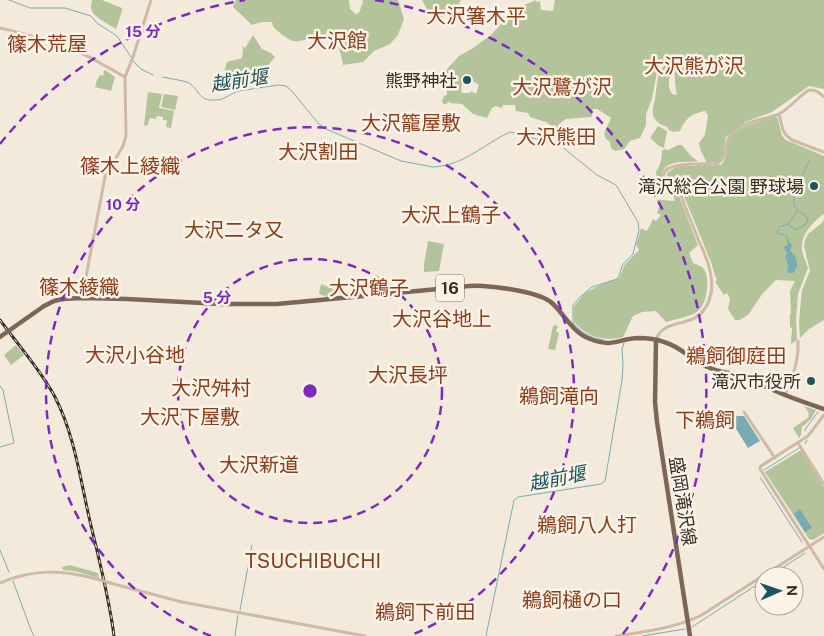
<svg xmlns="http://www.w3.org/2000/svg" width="824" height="636" viewBox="0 0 824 636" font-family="'Public Sans','Noto Sans JP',sans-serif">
<rect width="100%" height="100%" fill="#f4eadc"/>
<!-- green -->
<g fill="#b3c49b" fill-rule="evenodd">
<path d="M 92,0 L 102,0 L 122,8 L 122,11 L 116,29 C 109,24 92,17 91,8 C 91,7 92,1 92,0 Z"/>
<path d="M 236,0 L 349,0 L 350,9 L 356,14 L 359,13 L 363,2 L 362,0 L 398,0 L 404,19 L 398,35 L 390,44 L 374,51 L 363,62 L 343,65 C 342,56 338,46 336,37 L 329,38 L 315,36 L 310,41 C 303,38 300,43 293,41 C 289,40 275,30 273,26 C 272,25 273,23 272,22 L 262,22 L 252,25 L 233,7 Z"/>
<path d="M 422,0 L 461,0 L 459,3 L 461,5 L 460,14 L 459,15 L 452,12 L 446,15 L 429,13 Z"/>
<path d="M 536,0 L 537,2 L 540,1 L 541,10 L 553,11 L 555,0 L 824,0 L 824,89 L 809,86 L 772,112 L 745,122 L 726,137 L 723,156 L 718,162 L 707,163 L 701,151 L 699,143 L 705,135 L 708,115 L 705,111 C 691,114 686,118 680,131 C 675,132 672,133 668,129 L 668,127 C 661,125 655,122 653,115 C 652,110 654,104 655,99 C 657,88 656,73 665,65 C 674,73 668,76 669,86 C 669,88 671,92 672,94 L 677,95 C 673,79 679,71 665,60 L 659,63 L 656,77 L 652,99 L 646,114 L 646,125 L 640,138 L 630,141 L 624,149 L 615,151 L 611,148 L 610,142 L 606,139 L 604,134 L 611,118 L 597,109 L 595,109 L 592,110 L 592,117 L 566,119 L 559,124 L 558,128 L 555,128 L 546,122 L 530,117 L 528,113 L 516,111 L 515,105 L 503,105 L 502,108 L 496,106 L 492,108 L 487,118 L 473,114 L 462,104 L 450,103 L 449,101 L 446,104 L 443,104 L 442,101 L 444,96 L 447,95 L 447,91 L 442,82 L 447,69 L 459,56 L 473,48 L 491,35 L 515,9 ZM 467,77 L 479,85 L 476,94 L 471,91 L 470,93 L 462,93 L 461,87 L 465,78 Z"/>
<path d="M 253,35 L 262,49 L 271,53 L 275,57 L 250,87 L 236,90 L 232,85 L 229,85 C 223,78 224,71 227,62 L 242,58 L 243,50 L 242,46 L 245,48 Z"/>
<path d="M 105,70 L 115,77 L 111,91 L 95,87 L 97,80 L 100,75 L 103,76 L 104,73 L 103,72 Z"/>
<path d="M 148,92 L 162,94 L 159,108 L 174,111 L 171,128 L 166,127 L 167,120 L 163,120 L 163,117 L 157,116 L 156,119 L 150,118 L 147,126 L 144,125 Z"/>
<path d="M 164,94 L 178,96 L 175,110 L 161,107 Z"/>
<path d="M 772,117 L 776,117 L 778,119 L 782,136 L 786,140 L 824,156 L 824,214 C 814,221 801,234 802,248 C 802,255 806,261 808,268 L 798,294 L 796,319 L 797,340 L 791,344 L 792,328 L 790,327 L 790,315 L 791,313 L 790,291 L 795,281 L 777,280 L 777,279 L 763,293 L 748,315 L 740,320 L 735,320 L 728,309 L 730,299 L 727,293 L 724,295 L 715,282 L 717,280 L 715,276 L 711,262 L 679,184 L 672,180 L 667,176 L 667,174 L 668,172 L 679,165 L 695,166 L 701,163 L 713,166 L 716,164 L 721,165 C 727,159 726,149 728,142 C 733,126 758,123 772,117 Z"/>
<path d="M 658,126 L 667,131 L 664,148 L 659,146 L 650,138 Z"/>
<path d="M 678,145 L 682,145 L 691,156 L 698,161 C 689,163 669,159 663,171 C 658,183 674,184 677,191 C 684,209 691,227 698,245 L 689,253 L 693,263 C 696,264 701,266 703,268 C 711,277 707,303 699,310 C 692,317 675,319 666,322 L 656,311 L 642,312 L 633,316 L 623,337 C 603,342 588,337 574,322 L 574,306 L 585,293 L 598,286 L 619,278 L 625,264 L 639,250 L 636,245 L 641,228 L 647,231 L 653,219 L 656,221 L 661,215 L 657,213 L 660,205 L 657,201 L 657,200 C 664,199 668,201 675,201 L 672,193 C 660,184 658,189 656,172 C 660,165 662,159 662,151 L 664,149 L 668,150 Z"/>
<path d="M 824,218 L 824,320 L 809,329 L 800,338 L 799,321 L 802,290 L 810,271 L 804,246 L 805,240 L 808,234 L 823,222 Z"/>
<path d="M 428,241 L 444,244 L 439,271 L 424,272 L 424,264 Z"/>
<path d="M 321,284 L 338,291 L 337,297 L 330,298 L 319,294 Z"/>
<path d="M 556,325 L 558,327 L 556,331 L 559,333 L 555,350 L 548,349 L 553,326 Z"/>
<path d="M 16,345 L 24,355 L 11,365 L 4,355 Z"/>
<path d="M 804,406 L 816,410 L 811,419 L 802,427 L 801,435 L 799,438 L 793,428 L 809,417 L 808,415 L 809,413 Z"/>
<path d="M 801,450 L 824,487 L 824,533 L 813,540 L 809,539 L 765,472 Z"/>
<path d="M 70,565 L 98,573 L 99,578 L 74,571 L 63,570 L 62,567 Z"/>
</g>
<!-- water -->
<g fill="#79acb2">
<path d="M 787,241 L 789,241 L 792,246 L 790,251 C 797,256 800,266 793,273 L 789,273 L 787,271 L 788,265 L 785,256 L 787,253 L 784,248 L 785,246 L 788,245 Z"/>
<path d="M 735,416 L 744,416 L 760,441 L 748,448 L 730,419 Z"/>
<path d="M 800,509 L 812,528 L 805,532 L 794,514 Z"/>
</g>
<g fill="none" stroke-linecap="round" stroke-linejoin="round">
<!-- stream -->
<g stroke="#79acb2" stroke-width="1">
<path d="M 9,0 L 30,8 L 65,8 L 91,16 L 97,23 L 117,36 L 131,57"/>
<path d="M 133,61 L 141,69 L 153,75"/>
<path d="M 163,77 C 171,79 180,80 187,82 C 199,87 197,102 216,100 C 225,100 231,93 239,91 L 278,85 L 286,86 L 291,90 L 318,123 L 326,129 L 401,161 L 433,167 C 463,166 484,144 510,132 L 515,133 L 561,146 L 597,175 L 616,185 L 638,222 L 639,230 L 633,254 C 630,258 626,260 624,263 C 620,268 621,274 617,279 L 592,287 L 580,297 L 573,305 L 573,323 C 582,333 589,337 603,340"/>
<path d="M 788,224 L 797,212"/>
<path d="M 788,241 C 787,231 782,237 777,232 L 779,227 L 788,224 L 795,230 L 805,225 L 808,220 C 807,216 802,211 798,212 L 794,205 L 794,195 L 809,161"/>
<path d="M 0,386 L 3,390 L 14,443 L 0,447"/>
<path d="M 805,431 L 806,428 L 818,412"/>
<path d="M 805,444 L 807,440"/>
<path d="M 764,470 L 799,448"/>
<path d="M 760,477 L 802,542"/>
<path d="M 0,550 L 9,572"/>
<path d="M 770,576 L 805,553"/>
<path d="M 13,581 L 31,630 L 34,636"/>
<path d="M 240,610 L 252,545"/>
<path d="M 692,627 L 764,580"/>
<path d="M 235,636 L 238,615"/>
<path d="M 486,636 L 514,500 L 518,497 L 601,484 L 605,481 L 622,380 L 623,365 L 622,349 L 624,343"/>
<path d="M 642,636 L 685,629"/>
</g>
<!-- minor -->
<g stroke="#cdbaa7" stroke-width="3">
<path d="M 0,28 C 25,34 50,40 74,50 C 92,57 108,68 125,77"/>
<path d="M 779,114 C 783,126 780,132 792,140 L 824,152"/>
<path d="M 82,298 L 105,177 L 123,146 L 126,136 L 125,77 L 133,57 L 151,0"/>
<path d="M 656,340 C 661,325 675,325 687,321 C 709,315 715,292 710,271 C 708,260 703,250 698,239 C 692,223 684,206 679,189 C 675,183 665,183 664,177 C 660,161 706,164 714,164 C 730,161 722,142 732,133 C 744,121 764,120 779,114 C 788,110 799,96 809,90 C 816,90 819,92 824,97"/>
<path d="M 785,395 C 792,376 799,363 798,341"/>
<path d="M 744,412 L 775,458"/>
<path d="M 824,415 L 808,436 L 761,466 L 760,469 L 824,569"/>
<path d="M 798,443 L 824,484"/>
<path d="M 0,583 C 35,568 64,570 100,580"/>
<path d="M 110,583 L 182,602 L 365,636"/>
<path d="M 616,636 C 644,632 674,628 700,616 L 824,537"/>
</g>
<!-- major -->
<g stroke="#7b6658" stroke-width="4.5">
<path d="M 44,306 L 54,301 L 62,299 L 82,298 L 127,299 L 221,304 L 277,304 L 460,287 C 467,286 475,285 483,286 C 499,287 540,292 552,303 C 565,315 573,333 590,339 C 613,348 617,339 638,338 C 647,338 656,339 664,342 C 682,347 693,362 710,368 C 722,373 735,373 747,378 C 755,381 763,386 771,389 C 788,397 806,403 824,409"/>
<path d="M 656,340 L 655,402 L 657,422 L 690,636"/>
</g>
<defs>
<path id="rail" d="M 0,320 C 18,345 40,369 55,397 C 74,434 80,477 89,517 C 98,556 109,596 114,636"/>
</defs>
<!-- rail casing -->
<use href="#rail" stroke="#382e28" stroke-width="3"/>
<!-- rail -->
<use href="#rail" stroke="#fbf3e8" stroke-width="1" stroke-dasharray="4" stroke-linecap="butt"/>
<!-- minor-bridge -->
<path stroke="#cdbaa7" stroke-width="3" d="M 100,580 L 110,583"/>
<!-- major-bridge -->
<path stroke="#7b6658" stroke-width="4.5" d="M 0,337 L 44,306"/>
</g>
<!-- distance rings -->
<g fill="none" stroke="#7b2cbf" stroke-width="2.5" stroke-dasharray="9 6">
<circle cx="310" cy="391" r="132"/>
<path d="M211 636A264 264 0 1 1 409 636"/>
<path d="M0 144A396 396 0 0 1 245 0M375 0A396 396 0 0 1 622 635"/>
</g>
<!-- markers -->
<g fill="#1b545d" stroke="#fbf3e8" stroke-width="2">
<circle cx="467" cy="80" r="5"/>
<circle cx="814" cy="186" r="5"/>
<circle cx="811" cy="381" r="5"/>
</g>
<g text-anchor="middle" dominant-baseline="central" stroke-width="5" stroke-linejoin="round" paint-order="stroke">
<!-- shield labels -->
<rect fill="#fbf3e8" stroke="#726962" stroke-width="1" x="436" y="274.5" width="28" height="27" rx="4"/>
<g font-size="16" font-weight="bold" fill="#382e28">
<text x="450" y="288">16</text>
</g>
<!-- poi labels -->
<g font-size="18" fill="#382e28" stroke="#fbf3e8" text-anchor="end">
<text x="457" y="80">熊野神社</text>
<text x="804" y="186">滝沢総合公園 野球場</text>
<text x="801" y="381">滝沢市役所</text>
</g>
<!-- street labels -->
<g font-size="18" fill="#382e28" stroke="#fbf3e8">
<text transform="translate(683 501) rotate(81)">盛岡滝沢線</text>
</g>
<!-- water labels -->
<g font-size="19" font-style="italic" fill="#1b545d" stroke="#fbf3e8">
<text transform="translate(239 80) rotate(-8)">越前堰</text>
<text transform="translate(557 478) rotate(-11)">越前堰</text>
</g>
<!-- quarter labels -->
<g font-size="20" fill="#8c3e1c" stroke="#fbf3e8">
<text x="476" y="16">大沢箸木平</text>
<text x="337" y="41">大沢館</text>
<text x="47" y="44">篠木荒屋</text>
<text x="694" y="66">大沢熊が沢</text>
<text x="562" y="87">大沢鷺が沢</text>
<text x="411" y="123">大沢籠屋敷</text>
<text x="556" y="137">大沢熊田</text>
<text x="318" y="152">大沢割田</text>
<text x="130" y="166">篠木上綾織</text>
<text x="451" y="215">大沢上鶴子</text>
<text x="234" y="230">大沢二タ又</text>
<text x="79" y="287">篠木綾織</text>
<text x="369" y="288">大沢鶴子</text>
<text x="442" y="319">大沢谷地上</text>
<text x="135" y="355">大沢小谷地</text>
<text x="736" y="356">鵜飼御庭田</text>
<text x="408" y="375">大沢長坪</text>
<text x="211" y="388">大沢舛村</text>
<text x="559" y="396">鵜飼滝向</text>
<text x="190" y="417">大沢下屋敷</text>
<text x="705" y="420">下鵜飼</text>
<text x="259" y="465">大沢新道</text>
<text x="587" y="525">鵜飼八人打</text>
<text x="313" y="561">TSUCHIBUCHI</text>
<text x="572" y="600">鵜飼樋の口</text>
<text x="425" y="612">鵜飼下前田</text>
</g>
</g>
<circle cx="310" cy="391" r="8" fill="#7b2cbf" stroke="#fbf3e8" stroke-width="2.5"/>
<g font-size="15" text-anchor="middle" font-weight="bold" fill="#7b2cbf" stroke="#fbf3e8" stroke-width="5" stroke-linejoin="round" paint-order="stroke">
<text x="143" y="37">15 分</text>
<text x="123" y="210">10 分</text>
<text x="217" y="303">5 分</text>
</g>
<!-- north arrow -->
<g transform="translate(779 591) rotate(88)"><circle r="24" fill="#fbf3e8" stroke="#ada49b"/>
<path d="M0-4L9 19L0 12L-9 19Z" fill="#1b545d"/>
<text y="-8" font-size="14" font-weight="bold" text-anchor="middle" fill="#382e28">N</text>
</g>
</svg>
